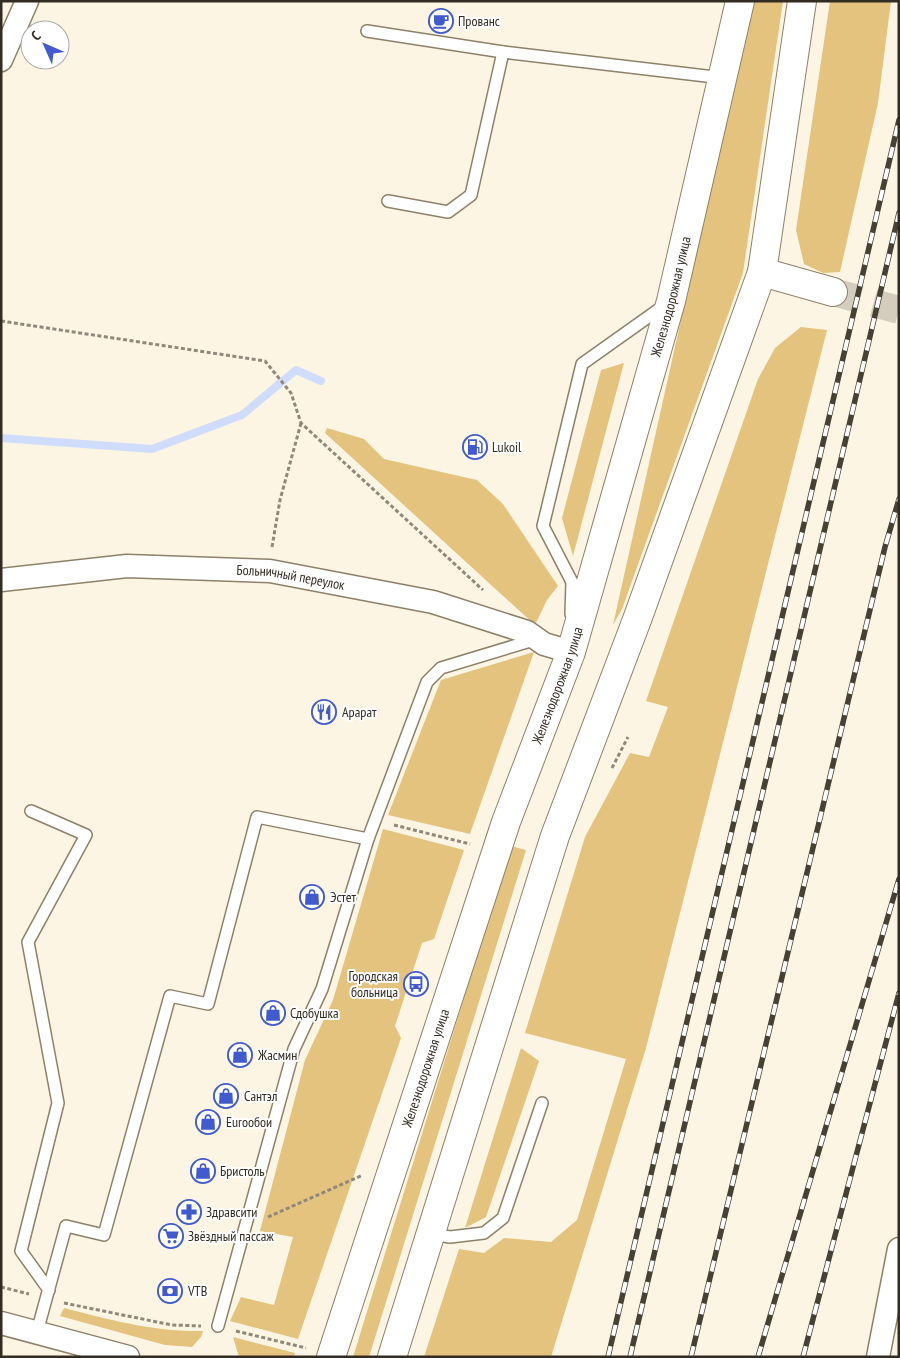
<svg xmlns="http://www.w3.org/2000/svg" width="900" height="1358" viewBox="0 0 900 1358" font-family="'PT Sans Narrow',sans-serif">
<rect width="100%" height="100%" fill="#fdf5e4"/>
<!-- green -->
<g fill="#e3c37e">
<path d="M 752,1 L 783,1 L 743,273 L 622,609 L 613,625 Z"/>
<path d="M 830,1 L 891,1 L 878,103 L 840,272 L 823,273 L 804,264 L 796,230 Z"/>
<path d="M 801,327 L 827,330 L 646,1048 L 551,1357 L 424,1357 L 459,1249 L 484,1253 L 504,1238 L 551,1242 L 577,1220 L 626,1059 L 525,1033 L 585,837 L 630,753 L 649,757 L 668,707 L 646,701 L 758,379 L 775,348 Z"/>
<path d="M 624,363 L 573,556 L 562,518 L 601,370 Z"/>
<path d="M 327,428 L 364,439 L 384,459 L 477,480 L 503,504 L 558,586 L 547,600 L 535,625 L 325,433 Z"/>
<path d="M 534,652 L 470,834 L 388,815 L 441,680 Z"/>
<path d="M 383,829 L 464,850 L 434,939 L 422,943 L 395,1026 L 401,1038 L 298,1339 L 230,1321 L 241,1297 L 274,1305 L 293,1237 L 260,1231 L 305,1060 L 333,1000 Z"/>
<path d="M 511,846 L 526,850 L 369,1357 L 353,1357 Z"/>
<path d="M 521,1048 L 539,1061 L 486,1217 L 465,1228 Z"/>
<path d="M 64,1308 C 111,1320 154,1332 203,1331 L 201,1337 L 192,1347 L 165,1345 L 60,1316 Z"/>
<path d="M 233,1337 L 295,1353 L 294,1357 L 239,1357 Z"/>
</g>
<g fill="none" stroke-linecap="round" stroke-linejoin="round">
<!-- stream -->
<path stroke="#d0dcfc" stroke-width="8" d="M 1,438 L 152,449 L 242,415 L 296,370 L 321,381"/>
<!-- secondary-tunnel -->
<path stroke="#d4cdbd" stroke-width="28" stroke-dasharray="28 14" stroke-linecap="butt" d="M 833,292 L 899,310"/>
<defs>
<g id="lane">
<path d="M 367,31 L 503,52"/>
<path d="M 388,201 L 448,212 L 471,195 L 503,52 L 723,78"/>
<path d="M 571,614 L 572,582 L 543,526 L 582,364 L 665,305"/>
<path d="M 31,811 L 86,835 L 28,942 L 58,1103 L 21,1251 L 49,1290"/>
<path d="M 431,1234 L 450,1237 L 484,1233 L 503,1218 L 542,1103"/>
<path d="M 218,1326 L 294,1049 L 322,989 L 368,839 L 427,682 L 441,668 L 537,639"/>
<path d="M 37,1332 L 66,1226 L 104,1235 L 170,996 L 208,1004 L 257,817 L 368,839"/>
</g>
<g id="street">
<path d="M 1,60 L 27,1"/>
<path id="s1" d="M 1,580 L 127,566 L 270,571 L 433,602 L 527,632 L 544,644 L 571,652"/>
<path d="M 1,1323 L 128,1357"/>
<path d="M 878,1357 L 899,1249"/>
</g>
<g id="secondary">
<path d="M 762,272 L 833,292"/>
<path id="s2" d="M 331,1357 L 506,822 L 571,652 L 671,301 L 740,1"/>
<path d="M 392,1357 L 555,836 L 638,617 L 762,272 L 802,1"/>
</g>
</defs>
<!-- lane casing -->
<use href="#lane" stroke="#8d8168" stroke-width="14"/>
<!-- street casing -->
<use href="#street" stroke="#8d8168" stroke-width="25"/>
<!-- secondary casing -->
<use href="#secondary" stroke="#8d8168" stroke-width="30"/>
<!-- path -->
<g stroke="#8f887b" stroke-width="3" stroke-dasharray="4 2.5" stroke-linecap="butt">
<path d="M 1,321 L 265,361 L 291,393 L 301,423 L 483,590"/>
<path d="M 272,547 L 280,500 L 301,423"/>
<path d="M 612,768 L 628,737"/>
<path d="M 394,825 L 470,844"/>
<path d="M 268,1217 L 363,1175"/>
<path d="M 1,1287 L 29,1294"/>
<path d="M 64,1303 L 172,1325 L 201,1326"/>
<path d="M 236,1331 L 306,1348"/>
</g>
<!-- lane -->
<use href="#lane" stroke="#fff" stroke-width="11"/>
<!-- street -->
<use href="#street" stroke="#fff" stroke-width="22"/>
<!-- secondary -->
<use href="#secondary" stroke="#fff" stroke-width="28"/>
<defs>
<g id="rail">
<path d="M 608,1357 L 899,120"/>
<path d="M 630,1357 L 899,213"/>
<path d="M 691,1357 L 885,547 L 899,499"/>
<path d="M 758,1357 L 899,879"/>
<path d="M 803,1357 L 899,993"/>
</g>
</defs>
<!-- rail casing -->
<use href="#rail" stroke="#464035" stroke-width="5.5"/>
<!-- rail -->
<use href="#rail" stroke="#fff" stroke-width="4" stroke-dasharray="11" stroke-linecap="butt"/>
</g>
<!-- icons -->
<defs>
<symbol id="cafe-ring" viewBox="-11 -11 22 22"><circle r="9.5" fill="#fff" stroke="#415bce" stroke-width="1.5"/><path d="M-5.5-4.5H6V0H3Q3 3.5 0 3.5H-2.5Q-5.5 3.5-5.5 0ZM3-3.2v2h1.7v-2ZM-6 4.5H4V6H-6Z" fill="#415bce"/></symbol>
<symbol id="fuel-ring" viewBox="-11 -11 22 22"><circle r="9.5" fill="#fff" stroke="#415bce" stroke-width="1.5"/><path d="M-5.5-6h7V0h2V4h1.3V-2.5L3-4.5l.8-.8L6-3V5H2.5V1h-1V6h-7ZM-4.2-4.7v3.2H.2V-4.7Z" fill="#415bce"/></symbol>
<symbol id="restaurant-ring" viewBox="-11 -11 22 22"><circle r="9.5" fill="#fff" stroke="#415bce" stroke-width="1.5"/><path d="M-5-6h1v4h1v-4h1v4h1v-4h1v5L-1.5 .5V6h-2V.5L-5-1ZM5-6V6H3V1.5H1.5Q1.5-4 5-6Z" fill="#415bce"/></symbol>
<symbol id="shop-ring" viewBox="-11 -11 22 22"><circle r="9.5" fill="#fff" stroke="#415bce" stroke-width="1.5"/><path d="M-5-2.5h2.3a2.7 3.5 0 0 1 5.4 0H5L5.5 6h-11ZM-1.5-2.5h3a1.5 2.3 0 0 0-3 0Z" fill="#415bce"/></symbol>
<symbol id="bus-ring" viewBox="-11 -11 22 22"><circle r="9.5" fill="#fff" stroke="#415bce" stroke-width="1.5"/><path d="M-5-6H5V4H4V6H2V4H-2V6H-4V4H-5ZM-3.5-4V0h7V-4ZM-3.5 1.2v1.5H-2V1.2ZM2 1.2v1.5H3.5V1.2Z" fill="#415bce"/></symbol>
<symbol id="pharmacy-ring" viewBox="-11 -11 22 22"><circle r="9.5" fill="#fff" stroke="#415bce" stroke-width="1.5"/><path d="M-2-6h4v4h4v4h-4v4h-4v-4h-4v-4h4Z" fill="#415bce"/></symbol>
<symbol id="supermarket-ring" viewBox="-11 -11 22 22"><circle r="9.5" fill="#fff" stroke="#415bce" stroke-width="1.5"/><path d="M-6-5.5h2.5l.6 2H6L4.5 2H-2.5L-4.4-4H-6ZM-1.5 3.2a1.3 1.3 0 1 0 .1 0ZM3 3.2a1.3 1.3 0 1 0 .1 0Z" fill="#415bce"/></symbol>
<symbol id="bank-ring" viewBox="-11 -11 22 22"><circle r="9.5" fill="#fff" stroke="#415bce" stroke-width="1.5"/><path d="M-6-4H6V4H-6ZM0-2.3a2.3 2.3 0 1 0 0 4.6a2.3 2.3 0 1 0 0-4.6Z" fill="#415bce"/></symbol>
</defs>
<g fill-rule="evenodd">
<use href="#cafe-ring" x="427" y="7" width="28" height="28"/>
<use href="#fuel-ring" x="461" y="433" width="28" height="28"/>
<use href="#restaurant-ring" x="310" y="698" width="28" height="28"/>
<use href="#shop-ring" x="298" y="883" width="28" height="28"/>
<use href="#bus-ring" x="402" y="970" width="28" height="28"/>
<use href="#shop-ring" x="259" y="999" width="28" height="28"/>
<use href="#shop-ring" x="226" y="1041" width="28" height="28"/>
<use href="#shop-ring" x="212" y="1082" width="28" height="28"/>
<use href="#shop-ring" x="194" y="1108" width="28" height="28"/>
<use href="#shop-ring" x="189" y="1157" width="28" height="28"/>
<use href="#pharmacy-ring" x="175" y="1198" width="28" height="28"/>
<use href="#supermarket-ring" x="157" y="1222" width="28" height="28"/>
<use href="#bank-ring" x="156" y="1277" width="28" height="28"/>
</g>
<g text-anchor="middle" dominant-baseline="central" stroke-width="4" stroke-linejoin="round" paint-order="stroke">
<!-- poi labels -->
<g font-size="14" fill="#322c22" stroke="#fff" text-anchor="start">
<text x="458" y="21">Прованс</text>
<text x="492" y="447">Lukoil</text>
<text x="342" y="712">Арарат</text>
<text x="330" y="897">Эстет</text>
<text x="398" y="976" text-anchor="end">Городская<tspan x="398" dy="16">больница</tspan></text>
<text x="290" y="1013">Сдобушка</text>
<text x="258" y="1055">Жасмин</text>
<text x="244" y="1096">Сантэл</text>
<text x="226" y="1122">Euroобои</text>
<text x="220" y="1171">Бристоль</text>
<text x="206" y="1212">Здравсити</text>
<text x="188" y="1236">Звёздный пассаж</text>
<text x="188" y="1291">VTB</text>
</g>
<!-- street labels -->
<g font-size="14" fill="#322c22" stroke="#fff">
<text stroke="none"><textPath href="#s2" startOffset="1114">Железнодорожная улица</textPath></text>
<text stroke="none"><textPath href="#s1" startOffset="291">Больничный переулок</textPath></text>
<text stroke="none"><textPath href="#s2" startOffset="709">Железнодорожная улица</textPath></text>
<text stroke="none"><textPath href="#s2" startOffset="304">Железнодорожная улица</textPath></text>
</g>
</g>
<!-- border -->
<rect width="900" height="1358" fill="none" stroke="#322c22" stroke-width="5"/>
<!-- north arrow -->
<g transform="translate(45 45) rotate(315)"><circle r="24" fill="#ffffff" stroke="#adaba7"/>
<path d="M0-4L9 19L0 12L-9 19Z" fill="#415bce"/>
<text y="-8" font-size="14" font-weight="bold" text-anchor="middle" fill="#322c22">С</text>
</g>
</svg>
